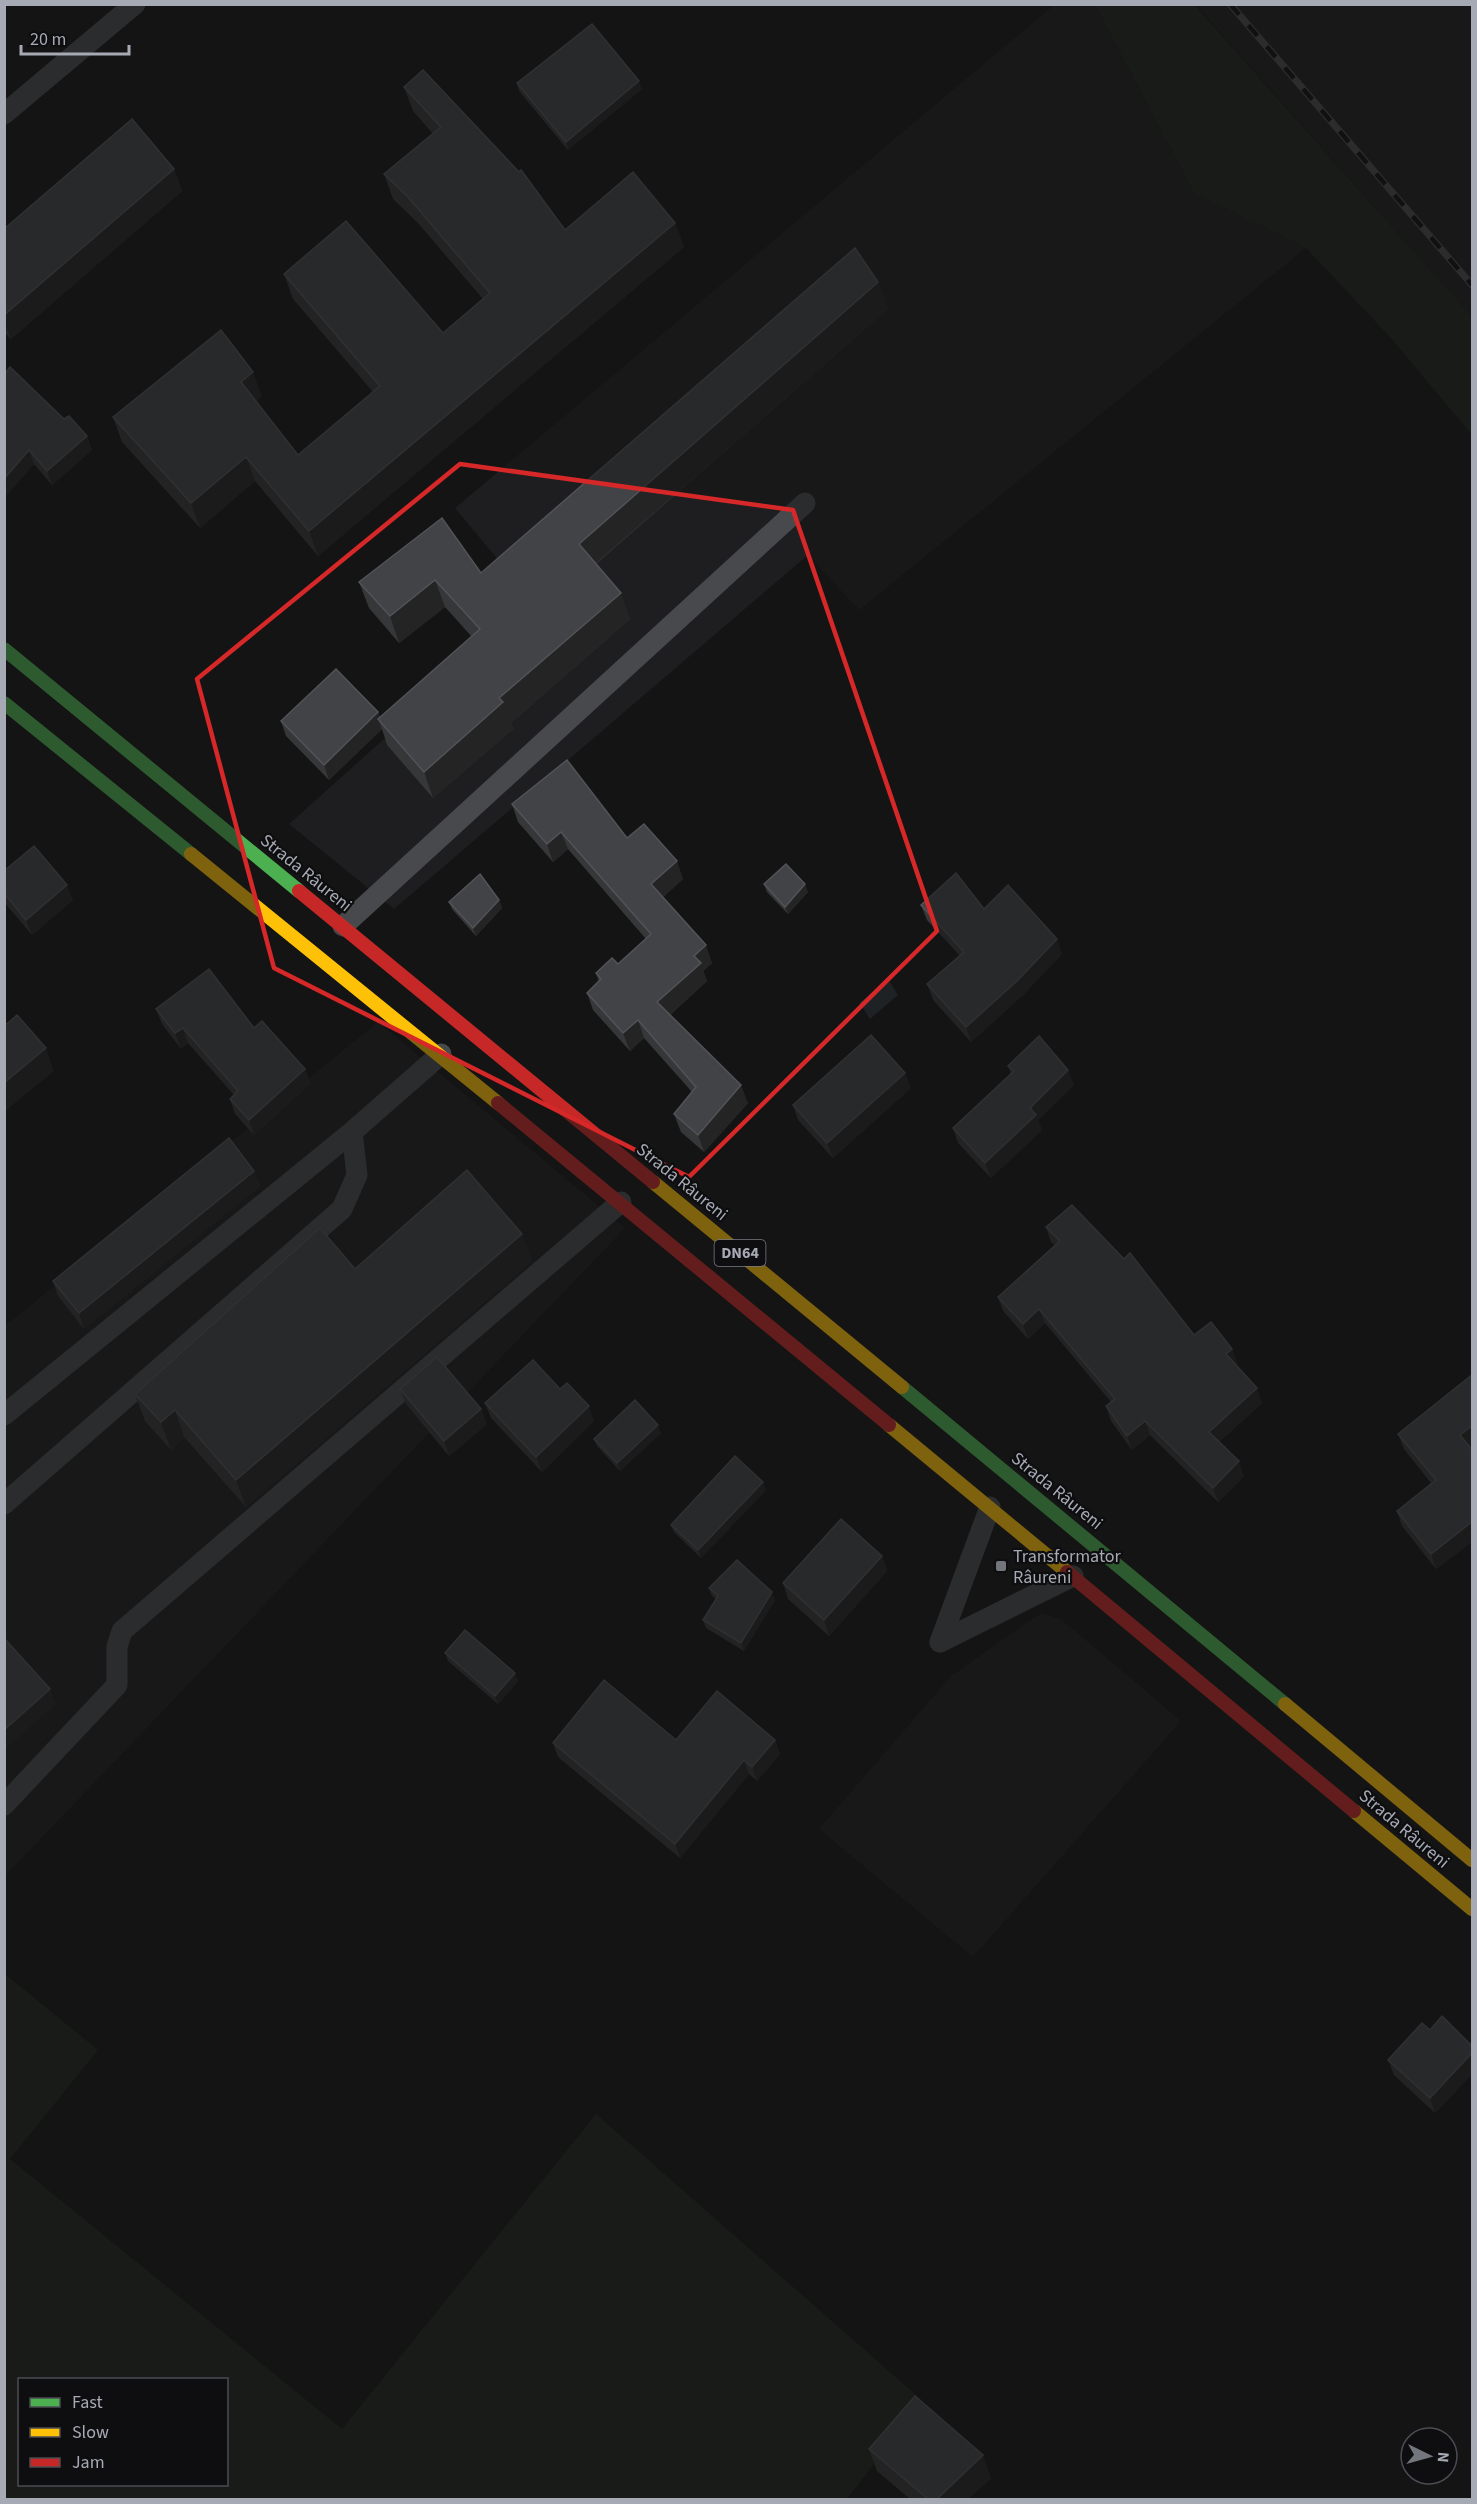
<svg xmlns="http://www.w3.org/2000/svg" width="1477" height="2504" viewBox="0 0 1477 2504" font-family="'Source Sans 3',sans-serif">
<rect width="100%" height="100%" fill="#141414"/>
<!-- built -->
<g fill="#1e1e20">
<path d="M 1054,5 L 1095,5 L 1194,193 L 1306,248 L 859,610 L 808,555 L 394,909 L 289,824 L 535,604 L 455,508 Z"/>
<path d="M 1196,5 L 1472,5 L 1472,317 L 1320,145 Z"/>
<path d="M 378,1022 L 625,1228 L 5,1876 L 5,1326 Z"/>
<path d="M 1041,1613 L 1061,1619 L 1181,1721 L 973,1957 L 819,1829 L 951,1676 Z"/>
</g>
<!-- green -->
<g fill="#1e241e" fill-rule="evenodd">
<path d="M 1095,5 L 1195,5 L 1466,310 L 1472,317 L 1472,435 L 1391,338 L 1306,248 L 1194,193 Z"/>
<path d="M 4,1973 L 98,2050 L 10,2159 L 342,2429 L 596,2114 L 923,2401 L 847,2499 L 5,2499 ZM 20,2380 L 226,2380 L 226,2484 L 20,2484 Z"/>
</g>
<!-- water -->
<path fill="#2b3338" d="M 888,979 L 898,995 L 870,1019 L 860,1003 Z"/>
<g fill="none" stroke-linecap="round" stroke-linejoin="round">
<!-- lane -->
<g stroke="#48494c" stroke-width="21">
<path d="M 4,114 L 135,4"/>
<path d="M 343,926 L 805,503"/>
<path d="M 4,1415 L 352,1132 L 441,1054"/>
<path d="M 4,1504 L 342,1209 L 357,1175 L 352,1132"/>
<path d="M 940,1642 L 1073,1576"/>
<path d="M 940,1642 L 990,1507"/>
<path d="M 4,1805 L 117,1685 L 117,1647 L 122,1631 L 621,1202"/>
</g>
<!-- fast -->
<g stroke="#4caf50" stroke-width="14">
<path d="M 4,649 L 299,891"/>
<path d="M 4,703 L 191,854"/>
<path d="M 902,1387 L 1285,1704"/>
</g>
<!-- slow -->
<g stroke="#ffc107" stroke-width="14">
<path d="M 191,854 L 498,1103"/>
<path d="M 653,1182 L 902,1387"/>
<path d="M 889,1425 L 1067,1572"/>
<path d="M 1285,1704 L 1472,1860"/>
<path d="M 1354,1811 L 1472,1909"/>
</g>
<!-- jam -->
<g stroke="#c62828" stroke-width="14">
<path d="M 299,891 L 653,1182"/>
<path d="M 498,1103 L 889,1425"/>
<path d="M 1067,1572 L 1354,1811"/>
</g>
<defs>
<path id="rail" d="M 1230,4 L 1472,285"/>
</defs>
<!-- rail casing -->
<use href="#rail" stroke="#494a4c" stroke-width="7"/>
<!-- rail -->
<use href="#rail" stroke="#0e0e10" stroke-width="4.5" stroke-dasharray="14" stroke-linecap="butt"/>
</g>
<!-- wall -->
<g fill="#363739">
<path d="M 517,83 L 642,89 L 568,150 L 519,91 Z"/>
<path d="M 404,87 L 565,230 L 675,223 L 684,247 L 318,556 L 255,481 L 200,528 L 122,442 L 113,417 L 262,396 L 256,402 L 298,455 L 373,392 L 293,299 L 284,274 L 443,333 L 483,299 L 417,222 L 393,199 L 384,174 L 433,134 L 413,111 Z"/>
<path d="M 174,169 L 182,191 L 11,339 L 4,332 L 4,229 Z"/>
<path d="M 878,282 L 888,309 L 596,564 L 630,619 L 511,723 L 513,729 L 433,798 L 387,745 L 382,729 L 329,780 L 286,736 L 281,721 L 378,712 L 380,717 L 472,637 L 445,607 L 399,643 L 369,608 L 359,582 L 481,573 Z"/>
<path d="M 4,375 L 87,436 L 92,450 L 52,485 L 34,464 L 4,498 Z"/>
<path d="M 512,804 L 627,838 L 683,879 L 663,897 L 712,963 L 703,971 L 707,981 L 670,1015 L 748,1103 L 704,1152 L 681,1132 L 674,1114 L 692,1092 L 644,1038 L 630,1051 L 593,1010 L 587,993 L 599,982 L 596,973 L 618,964 L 646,939 L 568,849 L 553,862 L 518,822 Z"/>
<path d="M 4,871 L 73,900 L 32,935 L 4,902 Z"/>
<path d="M 764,884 L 808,892 L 788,914 L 767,892 Z"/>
<path d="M 499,900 L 502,908 L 476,936 L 452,909 L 449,902 Z"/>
<path d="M 921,905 L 984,909 L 1062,954 L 1023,995 L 971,1042 L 933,1000 L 927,984 L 960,956 L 927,920 Z"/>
<path d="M 156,1009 L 254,1028 L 305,1069 L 310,1084 L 254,1135 L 235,1114 L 230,1099 L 234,1095 L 188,1043 L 181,1049 L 162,1024 Z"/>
<path d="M 1008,1066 L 1074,1085 L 1038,1120 L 1042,1130 L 991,1178 L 958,1143 L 953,1128 L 1011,1074 Z"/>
<path d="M 905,1073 L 911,1088 L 833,1158 L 798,1120 L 793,1105 Z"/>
<path d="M 254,1171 L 260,1186 L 84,1329 L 58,1296 L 53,1281 Z"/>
<path d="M 1046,1227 L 1194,1335 L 1232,1349 L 1237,1364 L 1236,1365 L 1262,1403 L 1219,1442 L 1244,1476 L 1218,1502 L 1150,1435 L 1132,1450 L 1111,1421 L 1106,1406 L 1111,1402 L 1045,1323 L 1028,1339 L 1003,1311 L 998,1297 L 1055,1245 L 1051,1242 Z"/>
<path d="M 522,1234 L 532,1261 L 246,1507 L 184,1437 L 171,1450 L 145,1421 L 135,1394 L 355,1269 Z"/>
<path d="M 1473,1374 L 1473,1445 L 1469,1447 L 1473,1451 L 1473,1541 L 1436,1569 L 1402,1526 L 1397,1511 L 1431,1483 L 1404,1449 L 1398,1434 Z"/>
<path d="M 400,1389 L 481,1409 L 487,1424 L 449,1456 L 406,1404 Z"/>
<path d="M 560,1389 L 594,1421 L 542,1472 L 491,1418 L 485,1403 Z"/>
<path d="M 661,1433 L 620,1471 L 597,1446 L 594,1439 Z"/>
<path d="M 766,1490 L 701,1558 L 674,1532 L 671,1525 Z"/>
<path d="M 882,1556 L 887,1571 L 829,1636 L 788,1599 L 783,1583 Z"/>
<path d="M 709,1588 L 775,1600 L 744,1651 L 706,1628 L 703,1620 L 716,1599 L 712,1596 Z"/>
<path d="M 445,1653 L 518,1681 L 498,1704 L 448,1661 Z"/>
<path d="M 676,1740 L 775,1740 L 780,1754 L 757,1781 L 749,1774 L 680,1858 L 558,1757 L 553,1743 Z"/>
<path d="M 1430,2030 L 1473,2047 L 1473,2073 L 1435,2113 L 1394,2075 L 1388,2060 Z"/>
<path d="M 869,2449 L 991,2478 L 968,2499 L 910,2499 L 877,2471 Z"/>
</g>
<!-- shaded-wall -->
<g fill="#242425">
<path d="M 639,81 L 642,89 L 568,150 L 566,142 Z"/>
<path d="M 174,169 L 182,191 L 11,339 L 4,322 L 4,315 Z"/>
<path d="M 675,223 L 684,247 L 318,556 L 309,531 Z"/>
<path d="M 878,282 L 888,309 L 588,570 L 579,544 Z"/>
<path d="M 253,372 L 262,396 L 250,407 L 241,382 Z"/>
<path d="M 87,436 L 92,450 L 52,485 L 47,471 Z"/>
<path d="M 29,450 L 34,464 L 4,498 L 4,479 Z"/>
<path d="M 246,457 L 255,481 L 200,528 L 191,503 Z"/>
<path d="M 435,580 L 445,607 L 399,643 L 390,616 Z"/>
<path d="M 621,593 L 630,619 L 511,723 L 513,729 L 433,798 L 424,772 L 499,698 Z"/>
<path d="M 378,712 L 382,724 L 378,719 L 382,729 L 329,780 L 324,765 Z"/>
<path d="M 561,832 L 568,849 L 553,862 L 547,844 Z"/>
<path d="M 677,861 L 683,879 L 657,902 L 651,884 Z"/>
<path d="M 805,884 L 808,892 L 788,914 L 785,907 Z"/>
<path d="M 67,885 L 73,900 L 32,935 L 26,920 Z"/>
<path d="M 499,900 L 502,908 L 476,936 L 473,928 Z"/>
<path d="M 1057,939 L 1062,954 L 1023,995 L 971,1042 L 966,1027 Z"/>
<path d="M 706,945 L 712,963 L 703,971 L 707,981 L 664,1020 L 657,1002 L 694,956 Z"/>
<path d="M 638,1020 L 644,1038 L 630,1051 L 623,1033 Z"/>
<path d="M 183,1028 L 188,1043 L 181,1049 L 175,1033 Z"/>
<path d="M 46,1048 L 54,1071 L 4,1112 L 4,1083 Z"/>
<path d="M 305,1069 L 310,1084 L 254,1135 L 249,1120 Z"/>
<path d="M 1068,1070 L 1074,1085 L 1038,1120 L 1042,1130 L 991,1178 L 985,1163 L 1030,1108 Z"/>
<path d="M 905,1073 L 911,1088 L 833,1158 L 827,1143 Z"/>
<path d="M 741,1085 L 748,1103 L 704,1152 L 698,1135 Z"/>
<path d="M 254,1171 L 260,1186 L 84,1329 L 79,1313 Z"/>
<path d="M 522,1234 L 532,1261 L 246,1507 L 236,1480 Z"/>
<path d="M 1039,1309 L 1045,1323 L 1028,1339 L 1023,1324 Z"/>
<path d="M 1232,1349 L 1237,1364 L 1232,1368 L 1226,1354 Z"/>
<path d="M 1257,1388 L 1262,1403 L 1214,1446 L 1209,1432 Z"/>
<path d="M 589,1406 L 594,1421 L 542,1472 L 536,1457 Z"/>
<path d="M 481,1409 L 487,1424 L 449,1456 L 444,1441 Z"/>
<path d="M 175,1410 L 184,1437 L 171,1450 L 161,1422 Z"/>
<path d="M 1145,1421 L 1150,1435 L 1132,1450 L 1127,1436 Z"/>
<path d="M 658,1425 L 661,1433 L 620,1471 L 617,1463 Z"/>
<path d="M 1473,1425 L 1473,1444 L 1465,1450 L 1460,1435 Z"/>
<path d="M 1239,1461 L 1244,1476 L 1218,1502 L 1213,1488 Z"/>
<path d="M 763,1482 L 766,1490 L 701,1558 L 698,1550 Z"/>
<path d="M 1473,1521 L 1473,1541 L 1436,1569 L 1431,1554 Z"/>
<path d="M 882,1556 L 887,1571 L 829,1636 L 824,1620 Z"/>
<path d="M 772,1592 L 775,1600 L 744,1651 L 741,1643 Z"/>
<path d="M 515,1673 L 518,1681 L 498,1704 L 495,1696 Z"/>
<path d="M 50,1689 L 56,1704 L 4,1750 L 4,1730 Z"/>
<path d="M 775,1740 L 780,1754 L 757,1781 L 752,1767 Z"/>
<path d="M 744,1760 L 749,1774 L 680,1858 L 675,1844 Z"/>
<path d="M 1473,2052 L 1473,2073 L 1435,2113 L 1430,2098 Z"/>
<path d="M 983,2455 L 991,2478 L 968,2499 L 937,2499 Z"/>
</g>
<!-- building -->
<g fill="#424346" stroke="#525358" stroke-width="1.5">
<path d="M 592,24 L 639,81 L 566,142 L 517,83 Z"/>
<path d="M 423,70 L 519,172 L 521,170 L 565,230 L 633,172 L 675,223 L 309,531 L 246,457 L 191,503 L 113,417 L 221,330 L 253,372 L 241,382 L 298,455 L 380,386 L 284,274 L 346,221 L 443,333 L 490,293 L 408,197 L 384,174 L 441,127 L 404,87 Z"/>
<path d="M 132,119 L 174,169 L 4,315 L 4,229 Z"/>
<path d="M 855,248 L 878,282 L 579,544 L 621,593 L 499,698 L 503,702 L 424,772 L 378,719 L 480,629 L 435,580 L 390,616 L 359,582 L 442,518 L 481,573 Z"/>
<path d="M 10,367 L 64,419 L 69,416 L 87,436 L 47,471 L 29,450 L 4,479 L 4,375 Z"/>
<path d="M 336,669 L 378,712 L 324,765 L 281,721 Z"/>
<path d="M 567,760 L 627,838 L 644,824 L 677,861 L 651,884 L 706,945 L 694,956 L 701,963 L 657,1002 L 741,1085 L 698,1135 L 674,1114 L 696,1087 L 638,1020 L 623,1033 L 587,993 L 601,979 L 596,973 L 612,958 L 618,964 L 651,934 L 561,832 L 547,844 L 512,804 Z"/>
<path d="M 34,846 L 67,885 L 26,920 L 4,893 L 4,871 Z"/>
<path d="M 786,864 L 805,884 L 785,907 L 764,884 Z"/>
<path d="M 956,873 L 984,909 L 1008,885 L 1057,939 L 1018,980 L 966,1027 L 927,984 L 964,952 L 921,905 Z"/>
<path d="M 480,874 L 499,900 L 473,928 L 449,902 Z"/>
<path d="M 209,969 L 254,1028 L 262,1021 L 305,1069 L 249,1120 L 230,1099 L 238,1091 L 183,1028 L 175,1033 L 156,1009 Z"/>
<path d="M 17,1015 L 46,1048 L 4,1083 L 4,1021 L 7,1024 Z"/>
<path d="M 871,1035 L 905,1073 L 827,1143 L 793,1105 Z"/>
<path d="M 1039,1036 L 1068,1070 L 1030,1108 L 1036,1115 L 985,1163 L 953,1128 L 1014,1071 L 1008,1066 Z"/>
<path d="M 229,1138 L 254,1171 L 79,1313 L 53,1281 Z"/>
<path d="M 467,1170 L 522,1234 L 236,1480 L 175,1410 L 161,1422 L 135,1394 L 320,1228 L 355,1269 Z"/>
<path d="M 1072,1205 L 1124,1259 L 1130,1253 L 1194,1335 L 1211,1322 L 1232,1349 L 1226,1354 L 1257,1388 L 1209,1432 L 1239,1461 L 1213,1488 L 1145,1421 L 1127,1436 L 1106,1406 L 1115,1399 L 1039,1309 L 1023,1324 L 998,1297 L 1060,1241 L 1046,1227 Z"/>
<path d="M 437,1357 L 481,1409 L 444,1441 L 400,1389 Z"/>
<path d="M 533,1360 L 560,1389 L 567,1383 L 589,1406 L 536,1457 L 485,1403 Z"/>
<path d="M 1473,1374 L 1473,1425 L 1460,1435 L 1473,1451 L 1473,1521 L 1431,1554 L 1397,1511 L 1436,1480 L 1398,1434 Z"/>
<path d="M 635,1400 L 658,1425 L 617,1463 L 594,1439 Z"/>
<path d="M 735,1456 L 763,1482 L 698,1550 L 671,1525 Z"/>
<path d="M 841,1519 L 882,1556 L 824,1620 L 783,1583 Z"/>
<path d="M 737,1560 L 772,1592 L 741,1643 L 703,1620 L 718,1596 L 709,1588 Z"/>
<path d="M 465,1630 L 515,1673 L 495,1696 L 445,1653 Z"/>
<path d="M 4,1638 L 50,1689 L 4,1730 Z"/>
<path d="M 604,1680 L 676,1740 L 717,1691 L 775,1740 L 752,1767 L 744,1760 L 675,1844 L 553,1743 Z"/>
<path d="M 1442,2016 L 1473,2047 L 1473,2052 L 1430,2098 L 1388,2060 L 1422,2023 L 1430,2030 Z"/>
<path d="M 915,2396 L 983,2455 L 937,2499 L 928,2499 L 869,2449 Z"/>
</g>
<!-- marked area -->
<path d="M0 0H1477V2504H0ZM 460,464 L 793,510 L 937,931 L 689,1177 L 274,968 L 197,679 Z" fill="#141414" fill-opacity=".55" fill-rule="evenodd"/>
<path fill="none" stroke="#d62828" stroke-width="4.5" stroke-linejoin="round" d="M 460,464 L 793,510 L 937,931 L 689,1177 L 274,968 L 197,679 Z"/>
<!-- markers -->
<rect fill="#73767c" stroke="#0e0e10" stroke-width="2" x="995" y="1560" width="12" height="12" rx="3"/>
<g text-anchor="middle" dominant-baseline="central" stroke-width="4.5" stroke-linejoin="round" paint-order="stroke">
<!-- shield labels -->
<rect fill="#0e0e10" stroke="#787b83" stroke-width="1.5" x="714.5" y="1240" width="51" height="26" rx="4.5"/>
<g font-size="16" font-weight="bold" fill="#a6aab4">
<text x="740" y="1253">DN64</text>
</g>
<!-- street labels -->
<g font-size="18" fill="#a6aab4" stroke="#0e0e10">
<text transform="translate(306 873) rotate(39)">Strada Râureni</text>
<text transform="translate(682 1182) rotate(39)">Strada Râureni</text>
<text transform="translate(1057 1491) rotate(39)">Strada Râureni</text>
<text transform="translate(1404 1829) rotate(40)">Strada Râureni</text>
</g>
<!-- poi labels -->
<g font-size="18" fill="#a6aab4" stroke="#0e0e10" text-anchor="start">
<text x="1013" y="1556">Transformator<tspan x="1013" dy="21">Râureni</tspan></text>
</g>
</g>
<!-- border -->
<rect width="1477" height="2504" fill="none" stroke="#a6aab4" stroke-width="12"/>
<!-- legend -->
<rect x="18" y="2378" width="210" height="108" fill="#0e0e10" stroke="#4b4c52" stroke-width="1.5"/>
<rect x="30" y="2398" width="30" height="9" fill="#4caf50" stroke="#4b4c52" stroke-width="1.5"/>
<text x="72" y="2408" font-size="18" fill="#a6aab4">Fast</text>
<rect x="30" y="2428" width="30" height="9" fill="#ffc107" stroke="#4b4c52" stroke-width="1.5"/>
<text x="72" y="2438" font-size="18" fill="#a6aab4">Slow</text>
<rect x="30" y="2458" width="30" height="9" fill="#c62828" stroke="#4b4c52" stroke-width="1.5"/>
<text x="72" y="2468" font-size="18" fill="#a6aab4">Jam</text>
<!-- north arrow -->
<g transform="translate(1429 2456) rotate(95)"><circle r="28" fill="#0e0e10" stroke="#4b4c52" stroke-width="1.5"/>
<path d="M0-4.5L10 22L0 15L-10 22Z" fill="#73767c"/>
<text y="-9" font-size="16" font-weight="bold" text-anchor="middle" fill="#a6aab4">N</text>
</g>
<!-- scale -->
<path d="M21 45v9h108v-9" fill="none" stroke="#a6aab4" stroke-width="3"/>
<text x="30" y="45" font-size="18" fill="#a6aab4" stroke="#0e0e10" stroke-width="4.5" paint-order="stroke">20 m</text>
</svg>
